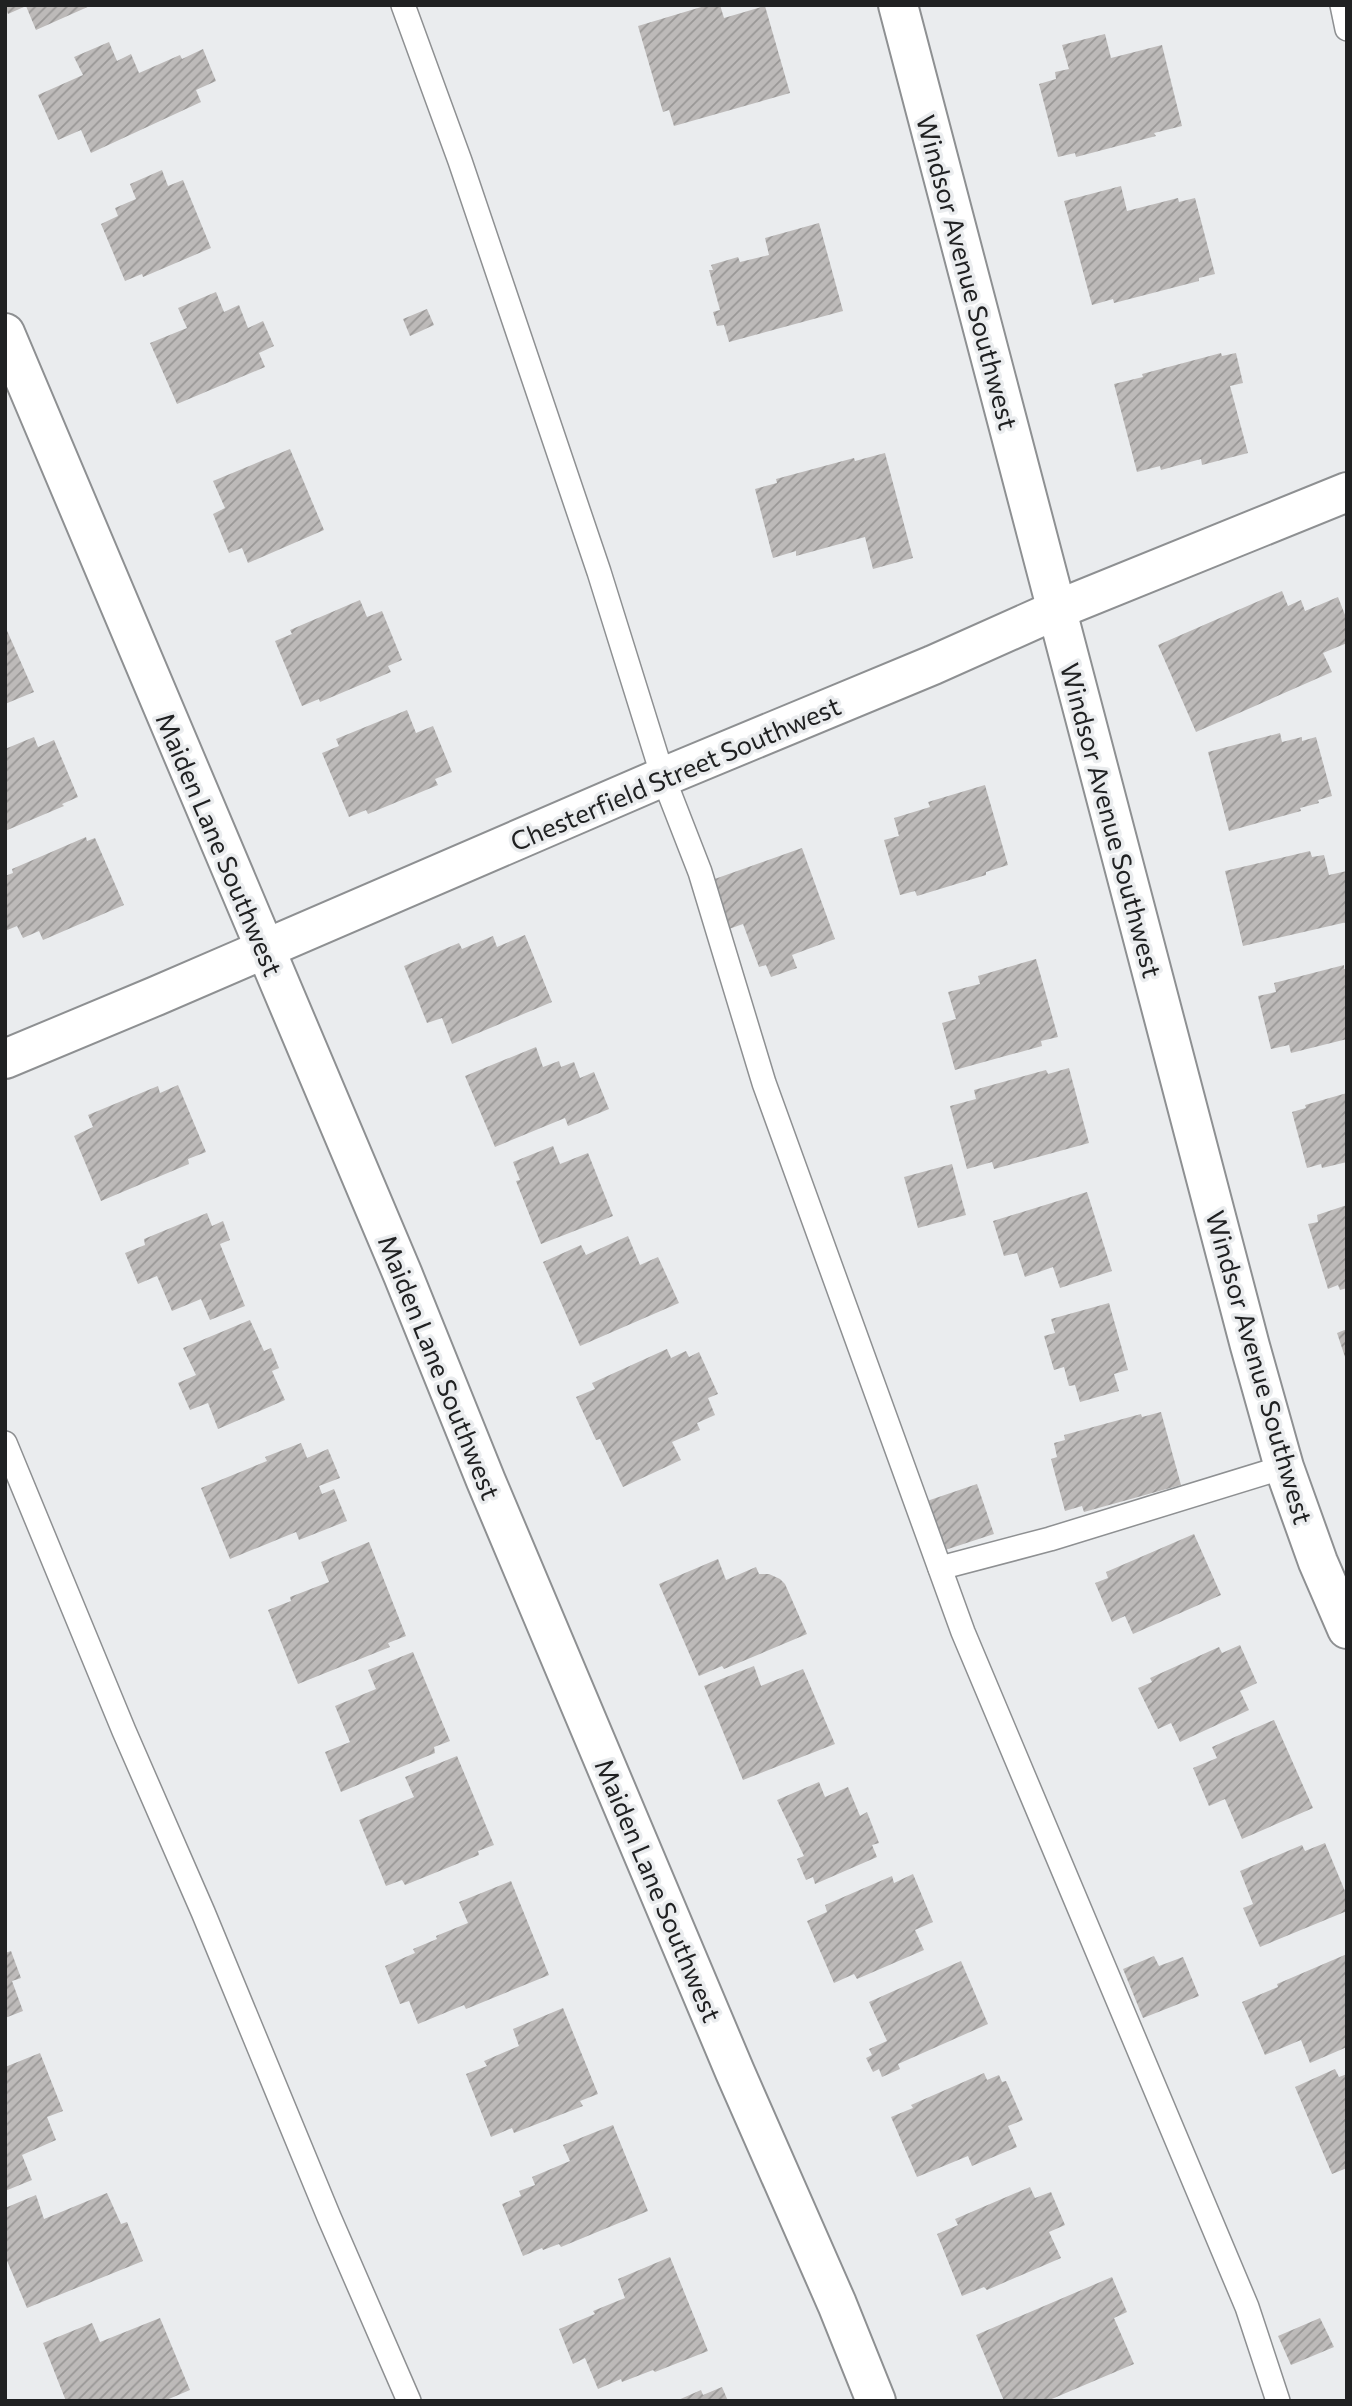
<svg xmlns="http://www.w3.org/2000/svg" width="1352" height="2406" viewBox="0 0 1352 2406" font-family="Commissioner,sans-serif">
<defs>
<pattern id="building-hatch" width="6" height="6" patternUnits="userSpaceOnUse" patternTransform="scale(1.75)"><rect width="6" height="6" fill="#bdbab9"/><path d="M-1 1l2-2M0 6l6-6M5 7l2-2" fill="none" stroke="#999796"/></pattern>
</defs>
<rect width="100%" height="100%" fill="#eaecee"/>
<!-- building -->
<g fill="url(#building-hatch)">
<path d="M 5,5 L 92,5 L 36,30 L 26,6 L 8,14 Z"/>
<path d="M 708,5 L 720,5 L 724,18 L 765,6 L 790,93 L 674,126 L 669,110 L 663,112 L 638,26 Z"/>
<path d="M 1105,34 L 1111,58 L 1162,45 L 1182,126 L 1154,133 L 1156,136 L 1076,157 L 1075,153 L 1058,157 L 1039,84 L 1056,79 L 1055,72 L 1069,69 L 1062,45 Z"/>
<path d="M 109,42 L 117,61 L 131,54 L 139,73 L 180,55 L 182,59 L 203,49 L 216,81 L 196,90 L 201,102 L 91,153 L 81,130 L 58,140 L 38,95 L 83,75 L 74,57 Z"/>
<path d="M 162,170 L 168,186 L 183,180 L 211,248 L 143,277 L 142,274 L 125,281 L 101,224 L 118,216 L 115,208 L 136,199 L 130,184 Z"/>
<path d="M 1121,186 L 1127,211 L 1178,198 L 1179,202 L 1195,198 L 1215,274 L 1199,278 L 1199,281 L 1114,303 L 1113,299 L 1092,305 L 1064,201 Z"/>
<path d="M 819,223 L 843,311 L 729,342 L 724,325 L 717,326 L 713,312 L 720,310 L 709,270 L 713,270 L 711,265 L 738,257 L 740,262 L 769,255 L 765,238 Z"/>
<path d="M 216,292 L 224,312 L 239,305 L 248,328 L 263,321 L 274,346 L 259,353 L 265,367 L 177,404 L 150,343 L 187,328 L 178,308 Z"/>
<path d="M 427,309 L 434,325 L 410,336 L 403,319 Z"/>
<path d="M 1221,353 L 1222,356 L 1236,353 L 1243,383 L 1230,386 L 1248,453 L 1202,465 L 1201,459 L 1161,470 L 1160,466 L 1137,472 L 1114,384 L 1143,377 L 1142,374 Z"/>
<path d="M 290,449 L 324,530 L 248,563 L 242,548 L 229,553 L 213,514 L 225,508 L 213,481 Z"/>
<path d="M 885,453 L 913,558 L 873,569 L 865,537 L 796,556 L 796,551 L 773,558 L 755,489 L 777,483 L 776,479 L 854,458 L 855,461 Z"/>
<path d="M 1282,591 L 1288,606 L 1301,600 L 1305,611 L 1338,597 L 1347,620 L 1347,643 L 1323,653 L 1332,672 L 1196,732 L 1158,645 Z"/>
<path d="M 360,600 L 367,617 L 382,611 L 402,660 L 388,666 L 391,672 L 320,702 L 319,699 L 302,706 L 275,641 L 292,634 L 290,630 Z"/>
<path d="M 5,626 L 34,692 L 5,704 Z"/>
<path d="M 407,710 L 416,733 L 433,726 L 452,772 L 435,779 L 438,785 L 368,814 L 366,810 L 349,817 L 322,753 L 339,746 L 336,739 Z"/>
<path d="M 1280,733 L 1282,742 L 1302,737 L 1302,741 L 1316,737 L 1332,796 L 1318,800 L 1319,803 L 1300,808 L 1301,811 L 1229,831 L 1208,752 Z"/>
<path d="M 34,737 L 38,747 L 54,740 L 78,797 L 62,804 L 64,806 L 5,831 L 5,749 Z"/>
<path d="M 985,785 L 1008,865 L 986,872 L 986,875 L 917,896 L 915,891 L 900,895 L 884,840 L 899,836 L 894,818 L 930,807 L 928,802 Z"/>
<path d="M 86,837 L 87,841 L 95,838 L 124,905 L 43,940 L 39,931 L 23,938 L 17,926 L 5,931 L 5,876 L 13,873 L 12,869 Z"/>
<path d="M 802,848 L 835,939 L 792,955 L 797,968 L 771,977 L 766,965 L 759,967 L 743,924 L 726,930 L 709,881 Z"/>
<path d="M 1310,851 L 1312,857 L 1324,855 L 1329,875 L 1347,871 L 1347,922 L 1243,946 L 1225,871 Z"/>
<path d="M 525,935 L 552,1002 L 452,1044 L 442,1018 L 427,1023 L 404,966 L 459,943 L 462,949 L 493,936 L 497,947 Z"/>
<path d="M 1036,959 L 1058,1037 L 1041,1041 L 1042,1046 L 955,1070 L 942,1023 L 956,1019 L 948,992 L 980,984 L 978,976 Z"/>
<path d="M 1344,965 L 1344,969 L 1347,969 L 1347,1039 L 1291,1053 L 1289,1045 L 1271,1049 L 1258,996 L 1276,992 L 1274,983 Z"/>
<path d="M 536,1047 L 543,1067 L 559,1061 L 561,1067 L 574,1062 L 580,1078 L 594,1072 L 609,1109 L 568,1126 L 565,1118 L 495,1147 L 465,1076 Z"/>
<path d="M 1069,1068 L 1089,1143 L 994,1169 L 992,1162 L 967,1169 L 950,1106 L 976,1099 L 974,1090 L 1046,1070 L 1048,1074 Z"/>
<path d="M 178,1085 L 206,1152 L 188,1159 L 189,1164 L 101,1201 L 74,1136 L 93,1127 L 88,1115 L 158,1086 L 160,1093 Z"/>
<path d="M 1347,1093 L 1347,1162 L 1322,1168 L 1321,1164 L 1307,1168 L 1292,1112 L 1306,1108 L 1305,1105 Z"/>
<path d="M 553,1146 L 560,1164 L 588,1153 L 613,1216 L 541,1244 L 516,1181 L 520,1180 L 513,1162 Z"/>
<path d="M 952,1164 L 966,1215 L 918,1228 L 904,1177 Z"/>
<path d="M 1087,1192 L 1112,1271 L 1060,1288 L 1053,1267 L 1025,1277 L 1017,1253 L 1004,1256 L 993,1221 Z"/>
<path d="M 1347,1205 L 1347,1288 L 1340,1290 L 1338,1285 L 1328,1289 L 1308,1224 L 1318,1222 L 1317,1215 Z"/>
<path d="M 207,1213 L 212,1226 L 223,1221 L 230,1240 L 220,1244 L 245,1306 L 210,1320 L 201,1299 L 172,1311 L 157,1276 L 138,1284 L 125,1253 L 145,1245 L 144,1239 Z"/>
<path d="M 628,1236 L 640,1265 L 658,1257 L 679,1303 L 580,1346 L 543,1262 L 581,1245 L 586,1255 Z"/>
<path d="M 1109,1303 L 1128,1370 L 1114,1374 L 1119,1391 L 1080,1402 L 1075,1385 L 1069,1386 L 1064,1367 L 1054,1370 L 1044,1336 L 1055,1333 L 1051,1319 Z"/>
<path d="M 250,1320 L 264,1351 L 271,1348 L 279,1368 L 272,1371 L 285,1400 L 218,1429 L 208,1403 L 190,1410 L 178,1383 L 196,1375 L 183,1348 Z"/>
<path d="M 1347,1329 L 1347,1360 L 1346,1360 L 1337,1333 Z"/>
<path d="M 667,1349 L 671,1358 L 686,1351 L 689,1357 L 699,1352 L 718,1394 L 708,1398 L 715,1415 L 697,1423 L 700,1430 L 672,1442 L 681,1460 L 623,1487 L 600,1439 L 596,1440 L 576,1397 L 595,1389 L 592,1383 Z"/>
<path d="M 1161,1412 L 1181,1485 L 1084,1512 L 1082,1506 L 1065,1511 L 1051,1459 L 1057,1457 L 1054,1443 L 1065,1440 L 1064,1435 L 1141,1414 L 1142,1417 Z"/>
<path d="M 301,1443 L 307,1458 L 328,1449 L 340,1478 L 319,1486 L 322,1494 L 334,1489 L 347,1521 L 299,1540 L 296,1532 L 230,1559 L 201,1488 L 267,1461 L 265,1457 Z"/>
<path d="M 977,1484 L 994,1534 L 945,1550 L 927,1501 Z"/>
<path d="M 1194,1534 L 1221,1595 L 1133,1634 L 1125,1616 L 1112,1622 L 1095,1583 L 1108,1578 L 1106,1572 Z"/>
<path d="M 369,1542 L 406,1636 L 388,1643 L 390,1647 L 298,1684 L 268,1610 L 291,1601 L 290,1597 L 329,1582 L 321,1562 Z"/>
<path d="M 718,1559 L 726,1580 L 756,1567 L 759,1574 L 769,1574 L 780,1579 L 785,1584 L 807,1634 L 724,1669 L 722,1666 L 699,1676 L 659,1584 Z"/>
<path d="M 1240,1645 L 1257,1683 L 1240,1691 L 1249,1710 L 1180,1742 L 1171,1723 L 1158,1729 L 1138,1688 L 1152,1682 L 1150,1678 L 1219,1647 L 1222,1653 Z"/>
<path d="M 413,1652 L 450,1741 L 434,1747 L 435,1753 L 341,1792 L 325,1752 L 350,1742 L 335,1706 L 376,1689 L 368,1670 Z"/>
<path d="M 754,1666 L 761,1686 L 803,1669 L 835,1744 L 743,1780 L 704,1686 Z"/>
<path d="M 1274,1720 L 1313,1808 L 1242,1839 L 1225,1799 L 1209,1806 L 1193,1768 L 1217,1758 L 1212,1747 Z"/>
<path d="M 457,1756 L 494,1845 L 478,1851 L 479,1855 L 405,1885 L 402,1880 L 386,1886 L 359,1820 L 414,1797 L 405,1777 Z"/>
<path d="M 819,1782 L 825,1797 L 848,1787 L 860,1816 L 867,1812 L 879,1843 L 872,1845 L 877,1857 L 815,1884 L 813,1877 L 806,1880 L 797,1859 L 804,1856 L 777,1800 Z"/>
<path d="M 1325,1843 L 1347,1896 L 1347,1911 L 1260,1947 L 1243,1908 L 1253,1904 L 1240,1871 L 1302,1845 L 1305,1851 Z"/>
<path d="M 913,1874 L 933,1922 L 915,1930 L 924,1950 L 857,1979 L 854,1974 L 834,1983 L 807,1921 L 827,1912 L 825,1905 L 892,1876 L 894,1883 Z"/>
<path d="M 511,1881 L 549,1975 L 466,2009 L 464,2005 L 418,2024 L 409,2001 L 400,2004 L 385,1966 L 415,1953 L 413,1949 L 437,1939 L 436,1936 L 468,1923 L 459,1902 Z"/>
<path d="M 11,1951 L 21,1978 L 12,1981 L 23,2011 L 5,2018 L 5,1953 Z"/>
<path d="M 1347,1954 L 1347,2047 L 1310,2063 L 1301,2040 L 1265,2055 L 1242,2002 L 1278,1987 L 1277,1984 Z"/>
<path d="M 1154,1956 L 1159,1966 L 1183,1957 L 1199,1996 L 1143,2018 L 1123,1969 Z"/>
<path d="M 961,1961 L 988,2024 L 898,2064 L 900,2069 L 882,2077 L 879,2069 L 873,2072 L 866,2058 L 872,2055 L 869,2049 L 887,2041 L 869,2002 Z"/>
<path d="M 563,2008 L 598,2094 L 580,2101 L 583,2106 L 514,2133 L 512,2128 L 491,2137 L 466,2074 L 487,2066 L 484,2061 L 519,2046 L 513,2029 Z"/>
<path d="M 40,2053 L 63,2111 L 47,2117 L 56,2140 L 22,2155 L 32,2180 L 5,2191 L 5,2067 Z"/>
<path d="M 1335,2069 L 1339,2077 L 1347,2074 L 1347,2168 L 1332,2174 L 1295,2087 Z"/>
<path d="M 984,2073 L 987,2080 L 999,2075 L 1002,2082 L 1006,2081 L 1023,2120 L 1008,2126 L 1017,2147 L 972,2166 L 968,2156 L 917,2177 L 891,2117 L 913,2108 L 911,2105 Z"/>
<path d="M 613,2125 L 648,2211 L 561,2247 L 559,2244 L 543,2250 L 542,2248 L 523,2256 L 502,2204 L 521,2196 L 519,2191 L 535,2185 L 532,2177 L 570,2161 L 563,2145 Z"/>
<path d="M 1030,2187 L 1035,2198 L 1051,2192 L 1065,2225 L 1049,2232 L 1061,2258 L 987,2290 L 984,2287 L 962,2296 L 937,2234 L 958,2225 L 955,2219 Z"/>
<path d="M 107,2193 L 121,2224 L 127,2222 L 143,2261 L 27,2308 L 5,2256 L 5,2208 L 36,2195 L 44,2219 Z"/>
<path d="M 670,2257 L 708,2351 L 655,2372 L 653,2370 L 622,2382 L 621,2379 L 598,2389 L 585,2358 L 573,2364 L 559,2329 L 595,2314 L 593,2311 L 625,2298 L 618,2279 Z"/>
<path d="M 1112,2277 L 1127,2312 L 1114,2318 L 1134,2364 L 1047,2401 L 1004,2401 L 976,2335 Z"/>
<path d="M 160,2318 L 190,2390 L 164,2401 L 66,2401 L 43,2343 L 92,2323 L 100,2342 Z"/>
<path d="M 1320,2318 L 1334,2347 L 1291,2365 L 1278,2336 Z"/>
<path d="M 722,2387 L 728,2401 L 676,2401 L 701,2390 L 703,2395 Z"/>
</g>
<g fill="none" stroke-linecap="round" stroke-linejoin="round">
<defs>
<g id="lane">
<path d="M 403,5 L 460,161 L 599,572 L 663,777 L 700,872 L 764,1083 L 963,1632 L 1247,2307 L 1278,2401"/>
<path d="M 1342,5 L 1347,29"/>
<path d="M 5,1443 L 124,1731 L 203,1912 L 329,2217 L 409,2401"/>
<path d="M 940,1568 L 1050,1539 L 1284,1467"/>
</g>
<g id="street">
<path d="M 898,5 L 1250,1346 L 1284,1467 L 1318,1562 L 1347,1629"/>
<path d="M 5,333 L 403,1275 L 486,1481 L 735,2072 L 837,2304 L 876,2401"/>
<path d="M 5,1059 L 156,996 L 663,777 L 933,665 L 1056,610 L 1347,492"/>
</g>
</defs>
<!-- lane casing -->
<use href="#lane" stroke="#8e9092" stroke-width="26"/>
<!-- street casing -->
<use href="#street" stroke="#8e9092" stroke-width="42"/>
<!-- lane -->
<use href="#lane" stroke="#fff" stroke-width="23"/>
<!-- street -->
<use href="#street" stroke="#fff" stroke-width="38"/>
</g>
<g text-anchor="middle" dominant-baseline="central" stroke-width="7" stroke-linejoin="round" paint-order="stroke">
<!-- street labels -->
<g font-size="26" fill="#202122" stroke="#eaecee">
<text transform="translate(968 272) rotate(75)">Windsor Avenue Southwest</text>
<text transform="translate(675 773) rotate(-23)">Chesterfield Street Southwest</text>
<text transform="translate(1112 820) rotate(75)">Windsor Avenue Southwest</text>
<text transform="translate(220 844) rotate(67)">Maiden Lane Southwest</text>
<text transform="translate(440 1367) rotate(68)">Maiden Lane Southwest</text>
<text transform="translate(1260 1367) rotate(74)">Windsor Avenue Southwest</text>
<text transform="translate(659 1890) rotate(67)">Maiden Lane Southwest</text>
</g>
</g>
<!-- border -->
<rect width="1352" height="2406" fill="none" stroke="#202122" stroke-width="14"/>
</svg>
